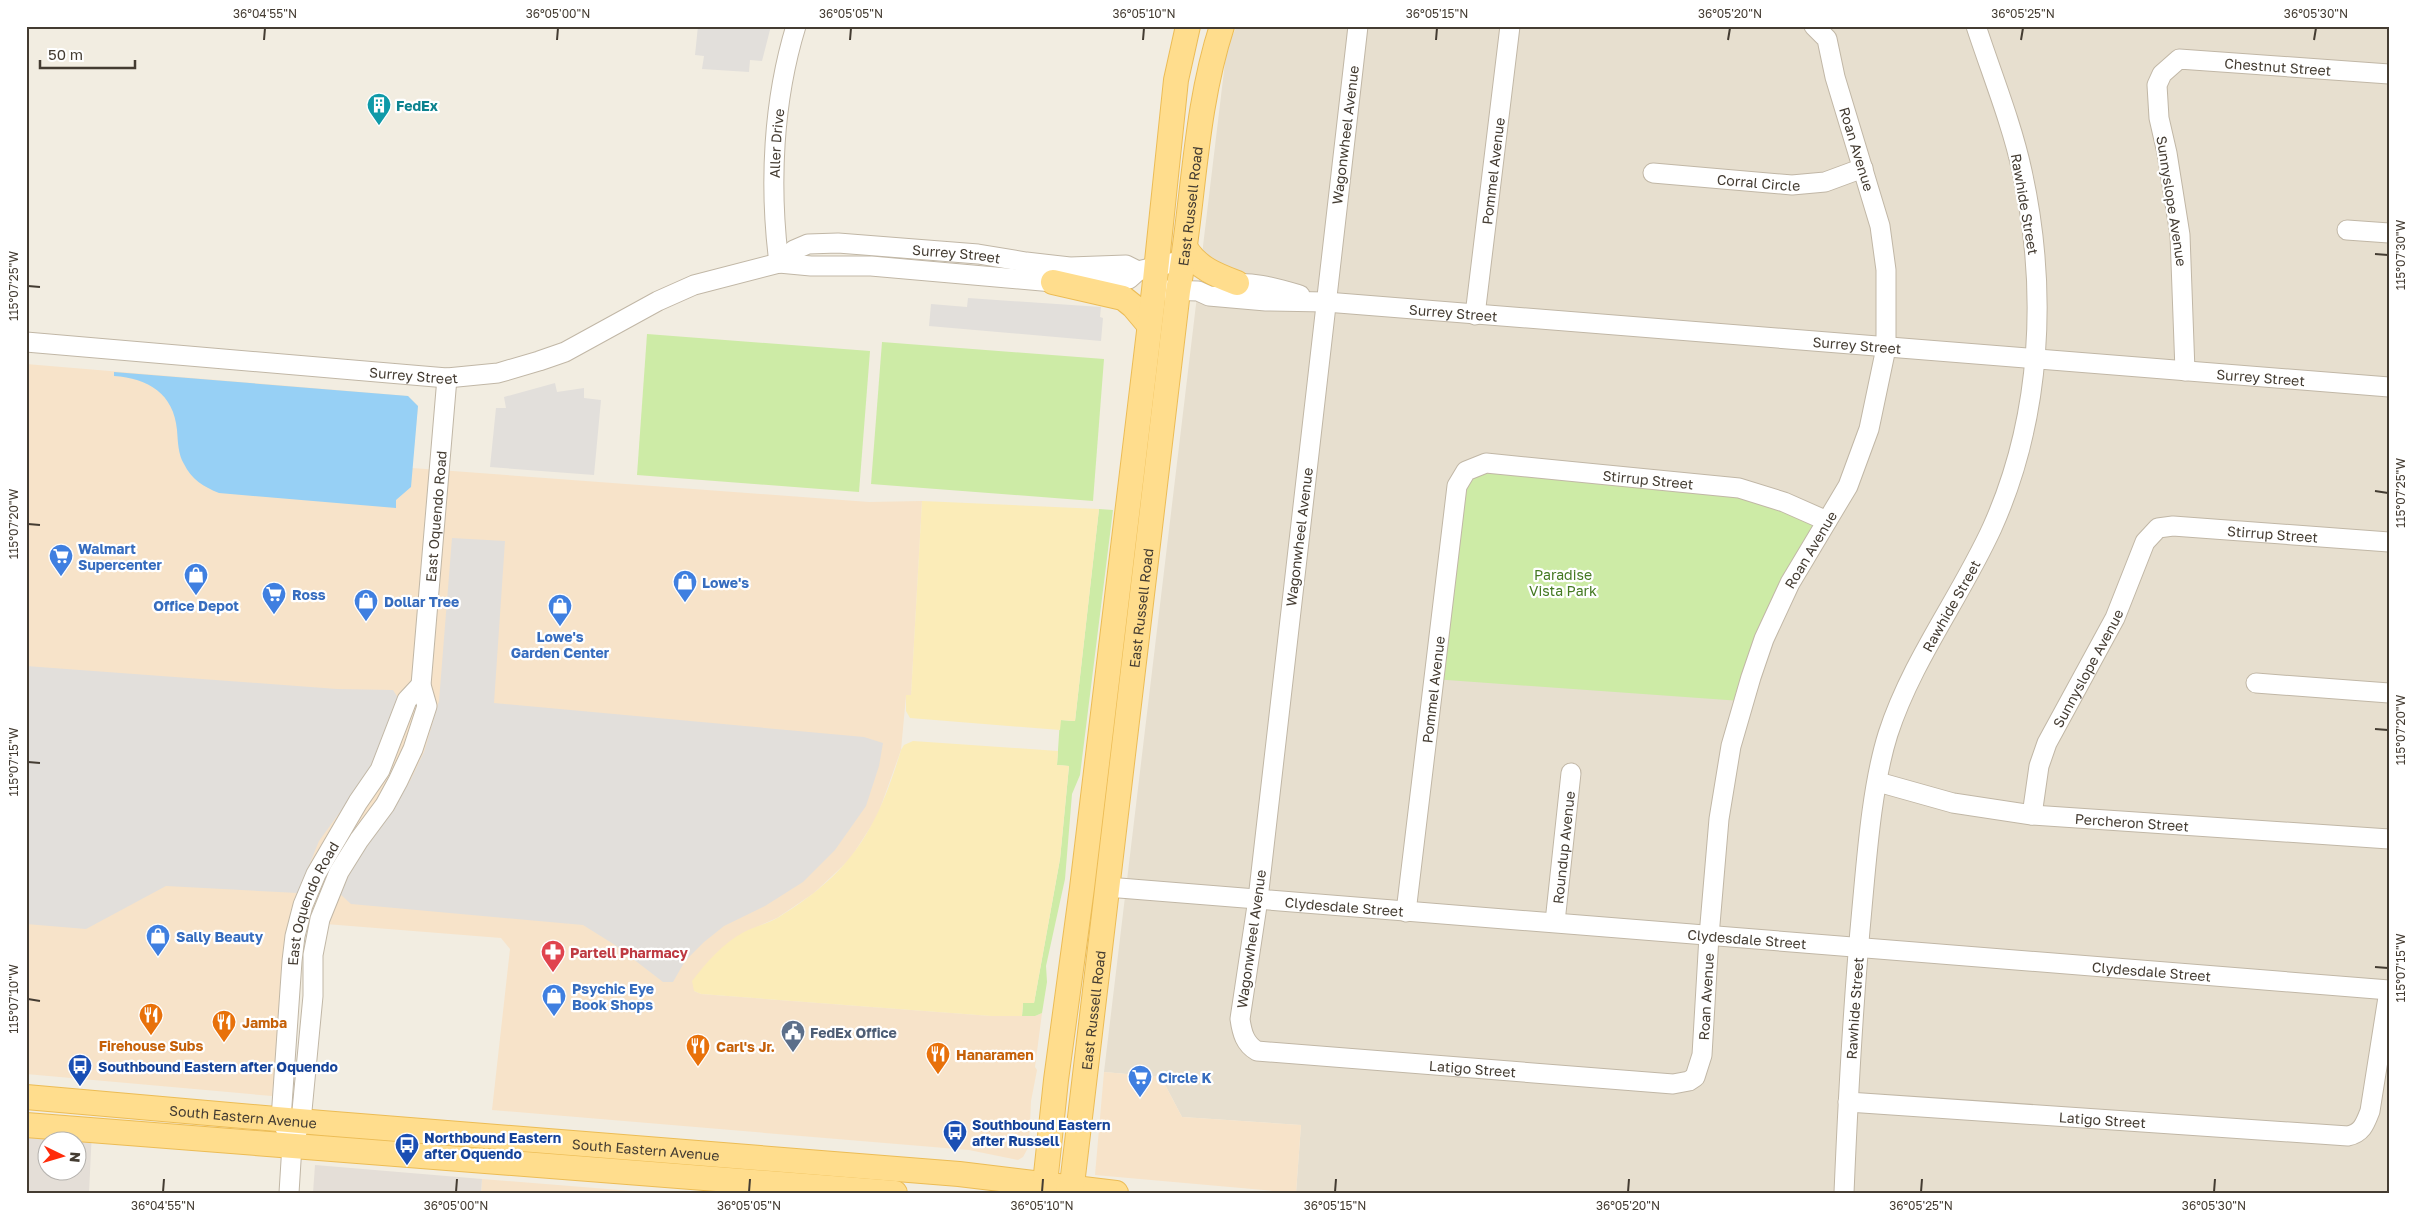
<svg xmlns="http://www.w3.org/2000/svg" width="2415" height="1219" viewBox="0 0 2415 1219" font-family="'Golos Text',sans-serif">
<rect width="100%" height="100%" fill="#f2ede1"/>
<!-- residential -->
<path fill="#e7dfcf" d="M 1237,26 L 2389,26 L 2389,1193 L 1296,1193 L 1301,1125 L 1182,1117 L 1161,1077 L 1104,1072 L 1227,46 Z"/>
<!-- commercial -->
<g fill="#f7e3c9">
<path d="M 26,364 L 408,396 L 418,406 L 412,468 L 869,502 L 922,501 L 911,696 L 906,696 L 901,750 L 877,817 L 850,859 L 814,893 L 777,918 L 743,933 L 694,991 L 701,994 L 991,1016 L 1035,1016 L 1042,1013 L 1035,1067 L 1037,1070 L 1031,1101 L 1029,1146 L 1023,1157 L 1018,1160 L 969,1150 L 492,1110 L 510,949 L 501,938 L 288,921 L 272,1096 L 26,1074 Z"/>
<path d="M 1104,1072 L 1161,1077 L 1182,1117 L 1301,1125 L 1296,1193 L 1095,1175 Z"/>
<path d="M 482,1179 L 657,1193 L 481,1193 Z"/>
</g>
<!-- industrial -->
<g fill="#e4ded7" fill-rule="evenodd">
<path d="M 26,1125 L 92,1130 L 89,1193 L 26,1193 ZM 48,1142 L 78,1142 L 78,1172 L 48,1172 Z"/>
<path d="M 315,1165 L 482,1179 L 481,1193 L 313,1193 Z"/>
</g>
<!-- green -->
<g fill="#cdeba6">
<path d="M 647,334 L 870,351 L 859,492 L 637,475 Z"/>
<path d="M 882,342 L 1104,359 L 1093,501 L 871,484 Z"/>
<path d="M 1473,467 L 1703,486 L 1773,502 L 1822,527 L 1741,701 L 1433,679 L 1458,481 Z"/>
<path d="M 1099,509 L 1113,510 L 1080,775 L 1072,794 L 1065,879 L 1046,966 L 1047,982 L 1042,1013 L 1035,1016 L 1022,1016 L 1023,1003 L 1034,1003 L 1060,859 L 1069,766 L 1057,765 L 1060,720 L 1075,721 Z"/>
</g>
<!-- sand -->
<g fill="#fbecb8">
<path d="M 922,501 L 1099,509 L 1075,721 L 1061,720 L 1060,730 L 910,718 L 906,711 L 906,695 L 911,695 Z"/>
<path d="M 913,741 L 1058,751 L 1057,765 L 1069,766 L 1060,859 L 1034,1003 L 1023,1003 L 1022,1016 L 991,1016 L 701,994 L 694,991 L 692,981 C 707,962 722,944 744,932 C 755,926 768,924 779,917 C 851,873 877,830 901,750 L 904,745 Z"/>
</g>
<!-- parking -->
<g fill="#e2dfdb">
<path d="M 698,26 L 771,26 L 762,61 L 750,60 L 749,72 L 702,69 L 704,56 L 695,55 Z"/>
<path d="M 968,298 L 1101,307 L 1100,317 L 1103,318 L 1101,341 L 929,326 L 931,304 L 967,307 Z"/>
<path d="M 555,383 L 557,392 L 584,388 L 584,398 L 601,400 L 594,475 L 490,467 L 496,408 L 506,408 L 504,397 Z"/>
<path d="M 452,538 L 505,541 L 494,703 L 864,737 L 883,743 L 879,766 L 866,806 L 835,850 L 803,882 L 765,906 L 724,926 L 704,942 L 685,961 L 673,982 L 663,982 L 615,945 L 583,925 L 351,904 L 340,894 L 349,873 L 410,781 L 424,752 L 439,701 Z"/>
<path d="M 26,666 L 337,689 L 393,690 L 398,698 L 375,764 L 319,841 L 298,893 L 166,886 L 86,929 L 26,924 Z"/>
</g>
<!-- water -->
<path fill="#97d0f5" d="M 114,372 L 408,396 L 418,406 L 411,487 L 396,500 L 396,508 L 219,493 C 204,487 191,479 184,464 C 178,454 178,442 177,430 C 174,394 148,378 114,376 Z"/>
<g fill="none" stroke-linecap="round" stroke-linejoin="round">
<defs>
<g id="minor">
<path id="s1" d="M 1358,26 L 1258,899 L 1240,1019 C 1242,1033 1245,1044 1257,1051 L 1673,1084 L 1689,1081 L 1695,1077 L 1702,1055 L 1709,936 L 1719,819 L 1731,746 L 1751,677 L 1764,639 L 1790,583 L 1848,486 L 1869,429 L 1886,348 L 1886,270 L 1880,226 L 1835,77 L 1827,39 L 1814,26"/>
<path id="s2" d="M 1653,173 L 1792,185 L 1825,182 L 1863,168"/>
<path d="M 2347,230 L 2389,233"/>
<path id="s3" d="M 779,263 L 794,250 L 808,244 L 838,243 L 978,254 L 1026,262 L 1070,267 L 1126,265 L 1138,271"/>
<path id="s4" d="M 779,263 C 769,185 773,101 796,26"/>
<path d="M 1225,285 C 1250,280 1276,288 1300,295"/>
<path id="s5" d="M 1164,290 L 1198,291 L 1209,296 L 1266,301 L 1326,302 L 2389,387"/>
<path id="s6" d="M 1475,315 L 1510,26"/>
<path id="s7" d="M 26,342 L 447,378 L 498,373 L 539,361 L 565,352 L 658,301 L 694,285 L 779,263 L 811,266 L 871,266 L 1053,282 L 1129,279 L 1138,271 L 1184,260"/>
<path id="s8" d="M 2185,371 L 2180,235 L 2167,153 L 2159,118 L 2157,85 L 2162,74 L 2179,59 L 2389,74"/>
<path d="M 2256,683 L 2389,693"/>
<path id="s9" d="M 1878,782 L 1953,803 L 2032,815 L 2389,839"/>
<path id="s10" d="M 2032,815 L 2039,766 L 2047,743 L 2115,618 L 2145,542 L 2158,528 L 2173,526 L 2389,542"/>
<path id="s11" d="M 1107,887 L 2389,990"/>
<path id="s12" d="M 1406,912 L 1457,486 L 1466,471 L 1486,463 L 1739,488 L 1784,502 L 1827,521"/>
<path id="s13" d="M 1555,922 L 1571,773"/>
<path id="s14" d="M 1848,1102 L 2348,1136 C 2362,1133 2365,1124 2370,1111 L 2389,991"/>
<path id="s15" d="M 287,1132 L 281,1119 L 292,961 L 295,936 L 303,905 L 316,874 L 358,802 L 380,770 L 407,700 L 421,685"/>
<path id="s16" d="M 289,1193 L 292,1145 L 301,1121 L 313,996 L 313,955 L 320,919 L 339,872 L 359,840 L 385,805 L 398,781 L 413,749 L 427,706 L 421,685 L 447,378"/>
<path id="s17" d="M 1844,1193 C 1848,1098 1853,1003 1862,908 C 1867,854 1872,785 1888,734 C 1912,660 1960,598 1992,528 C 2042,417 2048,289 2022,171 C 2012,124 1991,72 1976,26"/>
</g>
<g id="major">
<path d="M 1186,249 C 1198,268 1216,275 1237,283"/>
<path d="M 1053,282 L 1123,298 L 1133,306 L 1149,325"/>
<path id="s18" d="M 26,1097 L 322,1123 L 959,1174 L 1116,1193"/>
<path d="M 26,1125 L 895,1193"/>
<path d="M 1044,1193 L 1056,1080 L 1082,888 L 1154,290 L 1176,80 L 1188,26"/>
<path id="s19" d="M 1071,1193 L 1178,291 C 1194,203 1194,112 1222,26"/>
</g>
</defs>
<!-- minor casing -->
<use href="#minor" stroke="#c1b7a6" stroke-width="21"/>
<!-- major casing -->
<use href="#major" stroke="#ecbc55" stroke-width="26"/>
<!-- minor -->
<use href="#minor" stroke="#fff" stroke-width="19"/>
<!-- major -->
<use href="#major" stroke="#ffdd8d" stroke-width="24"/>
</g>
<!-- ticks -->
<path fill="none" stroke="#443c32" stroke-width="2" d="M 264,40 L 265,28M 557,40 L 558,28M 850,40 L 851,28M 1143,40 L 1144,28M 1436,40 L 1437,28M 1728,40 L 1730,28M 2021,40 L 2023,28M 2314,40 L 2316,28M 2375,254 L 2388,255M 28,286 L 40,287M 2375,491 L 2388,493M 28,524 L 40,525M 2375,729 L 2388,730M 28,762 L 40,763M 2375,967 L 2388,968M 28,999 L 40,1001M 163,1192 L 164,1179M 456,1192 L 457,1179M 749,1192 L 750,1179M 1042,1192 L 1043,1179M 1335,1192 L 1336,1179M 1628,1192 L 1629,1179M 1921,1192 L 1922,1179M 2214,1192 L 2215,1179"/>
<!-- icons -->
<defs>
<symbol id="building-pin" viewBox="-11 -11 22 30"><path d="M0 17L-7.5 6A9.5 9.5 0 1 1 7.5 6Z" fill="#0f9aa8" stroke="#fff"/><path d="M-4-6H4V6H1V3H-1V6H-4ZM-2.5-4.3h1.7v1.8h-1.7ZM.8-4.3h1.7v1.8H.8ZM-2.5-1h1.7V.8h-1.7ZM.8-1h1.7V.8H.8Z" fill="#fff"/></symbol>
<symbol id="supermarket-pin" viewBox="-11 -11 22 30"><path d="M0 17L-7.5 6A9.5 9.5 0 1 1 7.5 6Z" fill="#3f7fe0" stroke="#fff"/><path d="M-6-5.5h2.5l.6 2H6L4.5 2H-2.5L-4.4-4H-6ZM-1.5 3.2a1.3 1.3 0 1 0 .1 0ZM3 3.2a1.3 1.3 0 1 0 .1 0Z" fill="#fff"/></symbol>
<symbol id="shop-pin" viewBox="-11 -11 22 30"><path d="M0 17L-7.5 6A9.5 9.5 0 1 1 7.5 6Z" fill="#3f7fe0" stroke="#fff"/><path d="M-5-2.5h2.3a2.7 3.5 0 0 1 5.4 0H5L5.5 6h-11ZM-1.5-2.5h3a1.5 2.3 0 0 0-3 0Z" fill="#fff"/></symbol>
<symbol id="pharmacy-pin" viewBox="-11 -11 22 30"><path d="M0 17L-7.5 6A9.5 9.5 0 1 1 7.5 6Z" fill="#e0444e" stroke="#fff"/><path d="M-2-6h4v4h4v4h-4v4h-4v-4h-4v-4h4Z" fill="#fff"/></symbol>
<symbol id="restaurant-pin" viewBox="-11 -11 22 30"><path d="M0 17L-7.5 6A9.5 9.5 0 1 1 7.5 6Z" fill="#e8710a" stroke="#fff"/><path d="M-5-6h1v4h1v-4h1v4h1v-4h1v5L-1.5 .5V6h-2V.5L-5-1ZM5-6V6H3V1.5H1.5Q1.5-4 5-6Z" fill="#fff"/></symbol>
<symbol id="civic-pin" viewBox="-11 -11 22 30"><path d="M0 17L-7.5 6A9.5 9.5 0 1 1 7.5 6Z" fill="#5c6f8a" stroke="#fff"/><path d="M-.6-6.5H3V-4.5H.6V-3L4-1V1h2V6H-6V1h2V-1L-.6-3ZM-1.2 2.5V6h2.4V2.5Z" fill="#fff"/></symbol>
<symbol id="bus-pin" viewBox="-11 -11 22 30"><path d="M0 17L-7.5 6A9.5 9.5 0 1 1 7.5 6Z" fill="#1a4fb4" stroke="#fff"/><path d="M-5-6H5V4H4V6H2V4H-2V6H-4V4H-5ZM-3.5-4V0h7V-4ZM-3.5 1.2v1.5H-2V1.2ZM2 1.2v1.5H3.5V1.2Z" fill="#fff"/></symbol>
</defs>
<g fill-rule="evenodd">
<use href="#building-pin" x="365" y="91" width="28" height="38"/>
<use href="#supermarket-pin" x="47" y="542" width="28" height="38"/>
<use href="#shop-pin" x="182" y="561" width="28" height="38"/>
<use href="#shop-pin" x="671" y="568" width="28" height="38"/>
<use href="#supermarket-pin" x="260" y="580" width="28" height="38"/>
<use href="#shop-pin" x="352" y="587" width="28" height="38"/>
<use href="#shop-pin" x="546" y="592" width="28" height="38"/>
<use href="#shop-pin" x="144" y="922" width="28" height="38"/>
<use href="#pharmacy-pin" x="539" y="938" width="28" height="38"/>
<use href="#shop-pin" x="540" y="982" width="28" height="38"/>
<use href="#restaurant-pin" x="137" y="1001" width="28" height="38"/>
<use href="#restaurant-pin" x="210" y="1008" width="28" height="38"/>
<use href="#civic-pin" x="779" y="1018" width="28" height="38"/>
<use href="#restaurant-pin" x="684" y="1032" width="28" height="38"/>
<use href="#restaurant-pin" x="924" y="1040" width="28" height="38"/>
<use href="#bus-pin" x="66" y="1052" width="28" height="38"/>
<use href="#supermarket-pin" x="1126" y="1063" width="28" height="38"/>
<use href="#bus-pin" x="941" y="1118" width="28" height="38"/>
<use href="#bus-pin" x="393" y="1131" width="28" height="38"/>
</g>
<g text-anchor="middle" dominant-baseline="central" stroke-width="4.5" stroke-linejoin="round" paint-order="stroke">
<!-- street labels -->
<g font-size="14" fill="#443c32" stroke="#fff">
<text stroke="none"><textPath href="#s8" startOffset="422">Chestnut Street</textPath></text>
<text transform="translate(1345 135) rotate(-83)">Wagonwheel Avenue</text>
<text stroke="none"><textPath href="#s4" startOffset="120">Aller Drive</textPath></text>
<text transform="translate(1857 149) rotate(73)">Roan Avenue</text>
<text stroke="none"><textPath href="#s6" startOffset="145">Pommel Avenue</textPath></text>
<text stroke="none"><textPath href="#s2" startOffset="106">Corral Circle</textPath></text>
<text transform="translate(2172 201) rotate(81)">Sunnyslope Avenue</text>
<text transform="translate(2025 204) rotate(80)">Rawhide Street</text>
<text stroke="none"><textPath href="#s19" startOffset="994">East Russell Road</textPath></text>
<text stroke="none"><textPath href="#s3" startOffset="184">Surrey Street</textPath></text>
<text stroke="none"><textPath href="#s5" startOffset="291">Surrey Street</textPath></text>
<text stroke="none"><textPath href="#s5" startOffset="696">Surrey Street</textPath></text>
<text stroke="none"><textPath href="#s7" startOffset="389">Surrey Street</textPath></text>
<text stroke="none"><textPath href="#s5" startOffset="1101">Surrey Street</textPath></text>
<text stroke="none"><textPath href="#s12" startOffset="631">Stirrup Street</textPath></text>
<text stroke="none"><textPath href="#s16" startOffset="708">East Oquendo Road</textPath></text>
<text stroke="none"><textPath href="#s10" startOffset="432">Stirrup Street</textPath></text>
<text transform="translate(1299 537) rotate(-83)">Wagonwheel Avenue</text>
<text stroke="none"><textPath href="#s1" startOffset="2025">Roan Avenue</textPath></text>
<text stroke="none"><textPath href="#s17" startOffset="605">Rawhide Street</textPath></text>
<text stroke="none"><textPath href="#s19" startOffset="589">East Russell Road</textPath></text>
<text stroke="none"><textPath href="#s10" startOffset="159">Sunnyslope Avenue</textPath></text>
<text stroke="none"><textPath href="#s12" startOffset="224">Pommel Avenue</textPath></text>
<text stroke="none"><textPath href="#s9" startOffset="258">Percheron Street</textPath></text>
<text stroke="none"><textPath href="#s13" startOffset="75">Roundup Avenue</textPath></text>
<text stroke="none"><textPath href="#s15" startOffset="234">East Oquendo Road</textPath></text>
<text stroke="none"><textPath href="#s11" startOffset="238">Clydesdale Street</textPath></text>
<text stroke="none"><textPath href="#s11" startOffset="642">Clydesdale Street</textPath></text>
<text transform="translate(1251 939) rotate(-82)">Wagonwheel Avenue</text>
<text stroke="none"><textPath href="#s11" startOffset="1048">Clydesdale Street</textPath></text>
<text stroke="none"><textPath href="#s1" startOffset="1560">Roan Avenue</textPath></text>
<text stroke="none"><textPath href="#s17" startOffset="185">Rawhide Street</textPath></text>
<text stroke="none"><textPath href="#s19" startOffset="184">East Russell Road</textPath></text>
<text stroke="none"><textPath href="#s1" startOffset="1254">Latigo Street</textPath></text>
<text stroke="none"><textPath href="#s18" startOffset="218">South Eastern Avenue</textPath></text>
<text stroke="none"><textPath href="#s14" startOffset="255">Latigo Street</textPath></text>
<text stroke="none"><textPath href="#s18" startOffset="622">South Eastern Avenue</textPath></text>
</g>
<!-- culture labels -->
<g font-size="14" font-weight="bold" fill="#0d838f" stroke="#fff" text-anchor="start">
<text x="396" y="105">FedEx</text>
</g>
<!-- shop labels -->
<g font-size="14" font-weight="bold" fill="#366cbe" stroke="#fff" text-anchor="start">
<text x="78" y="548">Walmart<tspan x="78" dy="16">Supercenter</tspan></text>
<text x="702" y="582">Lowe's</text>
<text x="292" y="594">Ross</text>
<text x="384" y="601">Dollar Tree</text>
<text x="196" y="605" text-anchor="middle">Office Depot</text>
<text x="560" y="636" text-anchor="middle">Lowe's<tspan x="560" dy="16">Garden Center</tspan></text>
<text x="176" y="936">Sally Beauty</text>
<text x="572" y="988">Psychic Eye<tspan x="572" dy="16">Book Shops</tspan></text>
<text x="1158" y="1077">Circle K</text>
</g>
<!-- park labels -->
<g font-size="14" fill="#447922" stroke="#fff">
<text x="1563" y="574">Paradise<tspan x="1563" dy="16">Vista Park</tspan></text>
</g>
<!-- health labels -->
<g font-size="14" font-weight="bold" fill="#be3a42" stroke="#fff" text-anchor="start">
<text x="570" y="952">Partell Pharmacy</text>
</g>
<!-- food labels -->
<g font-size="14" font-weight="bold" fill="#c56008" stroke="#fff" text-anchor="start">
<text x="242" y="1022">Jamba</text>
<text x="151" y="1045" text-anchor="middle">Firehouse Subs</text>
<text x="716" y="1046">Carl's Jr.</text>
<text x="956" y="1054">Hanaramen</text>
</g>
<!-- service labels -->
<g font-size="14" font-weight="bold" fill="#4e5e75" stroke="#fff" text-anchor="start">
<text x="810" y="1032">FedEx Office</text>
</g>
<!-- transit labels -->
<g font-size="14" font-weight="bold" fill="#164399" stroke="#fff" text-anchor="start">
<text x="98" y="1066">Southbound Eastern after Oquendo</text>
<text x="972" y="1124">Southbound Eastern<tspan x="972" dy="16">after Russell</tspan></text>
<text x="424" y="1137">Northbound Eastern<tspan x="424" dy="16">after Oquendo</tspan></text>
</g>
</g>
<!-- border -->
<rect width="2415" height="1219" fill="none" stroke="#ffffff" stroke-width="55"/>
<!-- north arrow -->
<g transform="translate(62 1156) rotate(95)"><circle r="24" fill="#ffffff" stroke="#b4b1ad"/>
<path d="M0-4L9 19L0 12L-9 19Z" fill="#ff2c0b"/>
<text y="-8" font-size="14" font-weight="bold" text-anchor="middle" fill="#443c32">N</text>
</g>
<!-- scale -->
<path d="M40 60v8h95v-8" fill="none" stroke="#443c32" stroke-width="2.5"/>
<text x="48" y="60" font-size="15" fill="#443c32" stroke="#ffffff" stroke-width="4" paint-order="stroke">50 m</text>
<rect x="28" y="28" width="2360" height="1164" fill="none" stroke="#443c32" stroke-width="2"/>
<g font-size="12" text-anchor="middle" fill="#443c32">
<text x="265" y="18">36°04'55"N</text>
<text x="558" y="18">36°05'00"N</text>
<text x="851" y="18">36°05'05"N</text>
<text x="1144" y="18">36°05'10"N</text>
<text x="1437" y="18">36°05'15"N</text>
<text x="1730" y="18">36°05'20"N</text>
<text x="2023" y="18">36°05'25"N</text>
<text x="2316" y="18">36°05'30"N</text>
<text transform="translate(2401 255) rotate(-90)" y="4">115°07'30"W</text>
<text transform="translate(14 286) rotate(-90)" y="4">115°07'25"W</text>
<text transform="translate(2401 493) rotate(-90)" y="4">115°07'25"W</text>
<text transform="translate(14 524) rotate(-90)" y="4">115°07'20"W</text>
<text transform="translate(2401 730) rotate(-90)" y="4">115°07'20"W</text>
<text transform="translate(14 762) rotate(-90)" y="4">115°07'15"W</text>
<text transform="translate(2401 968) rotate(-90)" y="4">115°07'15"W</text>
<text transform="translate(14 999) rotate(-90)" y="4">115°07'10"W</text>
<text x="163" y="1210">36°04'55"N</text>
<text x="456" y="1210">36°05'00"N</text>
<text x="749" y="1210">36°05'05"N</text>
<text x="1042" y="1210">36°05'10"N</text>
<text x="1335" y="1210">36°05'15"N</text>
<text x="1628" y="1210">36°05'20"N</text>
<text x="1921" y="1210">36°05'25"N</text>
<text x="2214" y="1210">36°05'30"N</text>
</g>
</svg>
